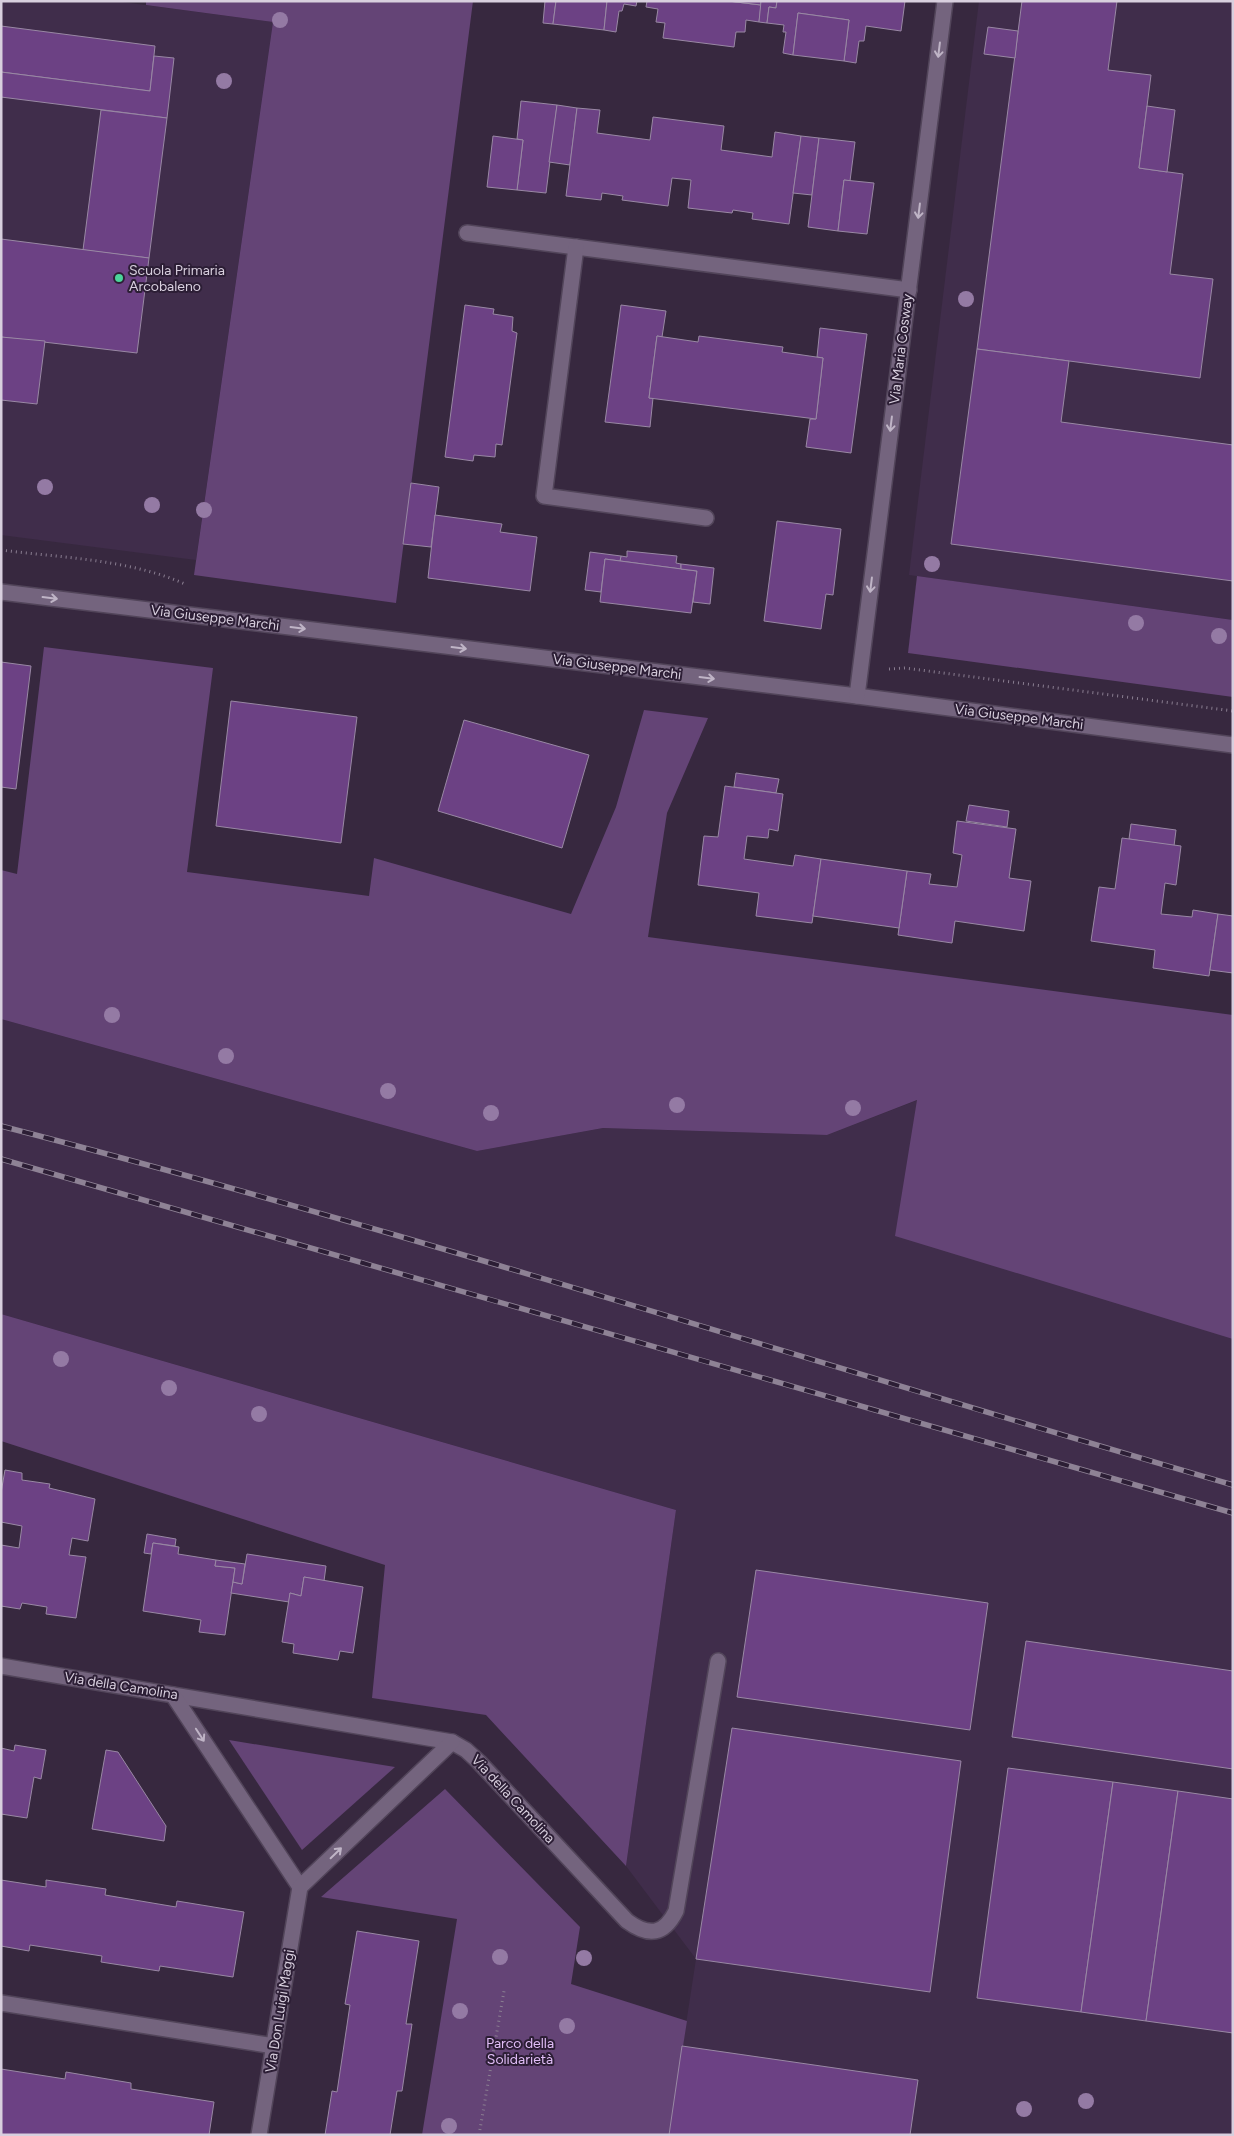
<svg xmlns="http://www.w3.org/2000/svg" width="1234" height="2136" viewBox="0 0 1234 2136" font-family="Figtree,sans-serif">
<rect width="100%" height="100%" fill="#37283f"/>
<!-- built -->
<g fill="#402d4b">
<path d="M 1,1 L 115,1 L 273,22 L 196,560 L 1,535 Z"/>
<path d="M 979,1 L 1233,1 L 1233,620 L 909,575 Z"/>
<path d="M 1,1019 L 477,1151 L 603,1128 L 827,1135 L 918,1100 L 1233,1339 L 1233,2132 L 1227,2135 L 669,2135 L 696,1959 L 626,1866 L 676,1510 L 1,1314 Z"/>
</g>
<!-- green -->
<g fill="#644476">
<path d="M 146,1 L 473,1 L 396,603 L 194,575 L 273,22 L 146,5 Z"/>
<path d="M 917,576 L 1233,620 L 1233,697 L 908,653 Z"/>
<path d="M 44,647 L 213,668 L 187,872 L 369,896 L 374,858 L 571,914 L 616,807 L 644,710 L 708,718 L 667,813 L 648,937 L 1233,1015 L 1233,1339 L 895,1236 L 917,1100 L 827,1135 L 603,1128 L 477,1151 L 1,1019 L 1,870 L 17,874 Z"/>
<path d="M 1,1314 L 676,1510 L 626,1866 L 486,1715 L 372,1698 L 385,1565 L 1,1441 Z"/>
<path d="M 229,1740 L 395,1767 L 302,1850 Z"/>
<path d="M 445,1789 L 580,1927 L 571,1984 L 687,2021 L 669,2135 L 422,2135 L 457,1919 L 321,1897 Z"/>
</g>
<!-- building -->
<g fill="#6c4184" stroke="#9988a4">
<path d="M 545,1 L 556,1 L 553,24 L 543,23 Z"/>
<path d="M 556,1 L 607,1 L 604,30 L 553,24 Z"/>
<path d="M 607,1 L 637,1 L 636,6 L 624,4 L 622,11 L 619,11 L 616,32 L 604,30 Z"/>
<path d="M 647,1 L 728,1 L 761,5 L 759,22 L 746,20 L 745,32 L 736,32 L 734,47 L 663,38 L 665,23 L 656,22 L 658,9 L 646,7 Z"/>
<path d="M 728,1 L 761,1 L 761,5 Z"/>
<path d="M 761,1 L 777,1 L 776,8 L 769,7 L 767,23 L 759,22 Z"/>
<path d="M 777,1 L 905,1 L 901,31 L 866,26 L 864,41 L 859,41 L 856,63 L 844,61 L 849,20 L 798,13 L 793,55 L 783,53 L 786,32 L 783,32 L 784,25 L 767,23 L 769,7 L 776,8 Z"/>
<path d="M 1022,1 L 1117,1 L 1108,70 L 1151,75 L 1139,168 L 1183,174 L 1170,274 L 1213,279 L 1200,378 L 977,349 Z"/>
<path d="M 798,13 L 849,20 L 844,61 L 793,55 Z"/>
<path d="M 1,26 L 155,46 L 150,91 L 1,72 Z"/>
<path d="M 988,27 L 1018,31 L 1015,58 L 984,54 Z"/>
<path d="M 154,56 L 174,58 L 167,118 L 1,97 L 1,72 L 150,91 Z"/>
<path d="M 521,101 L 557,105 L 546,193 L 517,190 L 523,140 L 517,139 Z"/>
<path d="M 557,105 L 577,108 L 570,165 L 549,162 Z"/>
<path d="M 1147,106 L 1175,110 L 1167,172 L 1139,168 Z"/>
<path d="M 577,108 L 600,110 L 597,133 L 650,140 L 653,117 L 724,126 L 721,150 L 772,157 L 775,132 L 801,136 L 789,224 L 752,219 L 753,213 L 733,210 L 732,213 L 688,208 L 691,180 L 672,178 L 668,206 L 622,200 L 623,196 L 602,193 L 601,200 L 566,196 Z"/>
<path d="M 101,110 L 167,118 L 149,258 L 83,250 Z"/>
<path d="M 493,136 L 523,140 L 517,190 L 487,187 Z"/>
<path d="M 801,136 L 819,138 L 812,195 L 793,193 Z"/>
<path d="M 819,138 L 855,142 L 850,181 L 844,180 L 838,231 L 808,227 Z"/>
<path d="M 844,180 L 874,183 L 867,234 L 838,231 Z"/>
<path d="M 1,239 L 149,258 L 137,353 L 1,337 Z"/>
<path d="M 465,305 L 494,309 L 493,314 L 513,317 L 512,331 L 517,333 L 502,445 L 496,444 L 495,457 L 474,455 L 473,461 L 445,457 Z"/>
<path d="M 621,305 L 666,311 L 662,337 L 657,336 L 649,398 L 653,398 L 650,427 L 605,422 Z"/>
<path d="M 820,328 L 867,334 L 851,453 L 806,447 L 810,419 L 816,419 L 823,358 L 817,357 Z"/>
<path d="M 657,336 L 698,342 L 699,336 L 783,347 L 782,352 L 823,358 L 816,419 L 649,398 Z"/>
<path d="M 1,337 L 45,341 L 37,404 L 1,400 Z"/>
<path d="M 977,349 L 1069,361 L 1061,422 L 1233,445 L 1233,581 L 951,544 Z"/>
<path d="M 411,483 L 439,487 L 431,547 L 403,544 Z"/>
<path d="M 435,515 L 502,524 L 500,532 L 537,537 L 530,591 L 428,578 Z"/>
<path d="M 777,521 L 841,529 L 833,595 L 826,594 L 821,629 L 764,621 Z"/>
<path d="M 627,551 L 677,556 L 676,563 L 681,564 L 681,569 L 620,561 L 621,556 L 627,557 Z"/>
<path d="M 590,552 L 621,556 L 620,561 L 605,559 L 601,592 L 585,590 Z"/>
<path d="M 605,559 L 697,571 L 691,613 L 600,602 Z"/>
<path d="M 681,564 L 714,568 L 710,604 L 693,602 L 697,571 L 681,569 Z"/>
<path d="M 1,662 L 31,666 L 16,789 L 1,787 Z"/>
<path d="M 231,701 L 357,717 L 341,843 L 216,826 Z"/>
<path d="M 464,720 L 589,755 L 562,848 L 438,811 Z"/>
<path d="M 736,773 L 779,779 L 776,793 L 734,787 Z"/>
<path d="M 725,786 L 783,794 L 778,831 L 769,829 L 768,838 L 747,836 L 744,859 L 793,866 L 795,855 L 821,859 L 812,923 L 756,916 L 759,893 L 698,885 L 704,836 L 718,837 Z"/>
<path d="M 969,805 L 1009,811 L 1007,827 L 966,821 Z"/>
<path d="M 957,821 L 1016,829 L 1009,878 L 1031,881 L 1024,931 L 955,921 L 952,943 L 898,935 L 907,871 L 931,874 L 929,884 L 957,887 L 962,855 L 953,853 Z"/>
<path d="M 1131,824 L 1176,830 L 1174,846 L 1129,839 Z"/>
<path d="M 1122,838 L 1181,846 L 1176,885 L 1165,883 L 1161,914 L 1192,917 L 1193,910 L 1218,914 L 1209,976 L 1153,968 L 1155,950 L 1091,941 L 1099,887 L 1115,889 Z"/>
<path d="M 821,859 L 907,871 L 899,928 L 813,916 Z"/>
<path d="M 1218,914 L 1233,916 L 1233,973 L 1210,970 Z"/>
<path d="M 5,1470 L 22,1473 L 22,1480 L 50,1484 L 49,1488 L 95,1499 L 88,1541 L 72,1538 L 69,1555 L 86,1557 L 76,1618 L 46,1614 L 47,1607 L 22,1603 L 20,1609 L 1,1606 L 1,1545 L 19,1548 L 22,1526 L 1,1522 L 1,1493 Z"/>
<path d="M 147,1534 L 176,1539 L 175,1546 L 153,1543 L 151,1554 L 144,1553 Z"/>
<path d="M 153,1543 L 179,1547 L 178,1554 L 216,1560 L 215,1566 L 235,1568 L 225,1635 L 199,1632 L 201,1620 L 143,1611 Z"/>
<path d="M 247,1554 L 326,1566 L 324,1581 L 304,1577 L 301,1596 L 290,1593 L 289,1602 L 231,1593 L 233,1582 L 242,1584 Z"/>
<path d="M 216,1560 L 245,1564 L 242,1584 L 233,1582 L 235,1568 L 215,1566 Z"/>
<path d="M 756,1570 L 988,1603 L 970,1730 L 737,1697 Z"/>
<path d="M 304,1577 L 363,1587 L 353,1653 L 340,1651 L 338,1660 L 293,1653 L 294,1644 L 282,1642 L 290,1593 L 301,1596 Z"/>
<path d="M 1026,1641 L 1233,1671 L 1233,1769 L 1012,1737 Z"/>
<path d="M 732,1728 L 961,1761 L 930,1992 L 696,1959 Z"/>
<path d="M 15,1745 L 46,1750 L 41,1779 L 34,1777 L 27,1818 L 1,1814 L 1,1748 L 14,1751 Z"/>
<path d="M 106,1750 L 118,1752 L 166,1826 L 164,1841 L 92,1829 Z"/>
<path d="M 1008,1768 L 1113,1782 L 1081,2012 L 977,1998 Z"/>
<path d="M 1113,1782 L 1178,1791 L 1146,2021 L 1081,2012 Z"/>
<path d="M 1178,1791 L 1233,1799 L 1233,2033 L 1146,2021 Z"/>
<path d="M 1,1880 L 46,1887 L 46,1880 L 106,1889 L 105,1895 L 176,1907 L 177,1901 L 244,1912 L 233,1977 L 160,1966 L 159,1971 L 101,1962 L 102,1956 L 30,1945 L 29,1951 L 1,1946 Z"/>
<path d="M 357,1931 L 419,1941 L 406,2024 L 412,2024 L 402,2091 L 397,2091 L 390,2135 L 325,2135 L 332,2091 L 337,2092 L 350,2005 L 345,2004 Z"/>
<path d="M 682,2046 L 918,2080 L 910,2135 L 669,2135 Z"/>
<path d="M 1,2069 L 65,2079 L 66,2072 L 131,2083 L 131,2089 L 214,2102 L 209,2135 L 1,2135 Z"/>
</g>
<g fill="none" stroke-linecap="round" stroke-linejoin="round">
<defs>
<g id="minor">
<path d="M 467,233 L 909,290"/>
<path d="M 576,247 L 544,496 L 706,518"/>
<path d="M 1,592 L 857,696 L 1233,745"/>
<path d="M 857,696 L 945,1"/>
<path d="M 1,1666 L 452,1742 L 466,1750 L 479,1762 L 627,1921 C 649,1937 664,1935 676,1911 L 718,1661"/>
<path d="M 173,1695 L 300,1887"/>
<path d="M 1,2003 L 274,2046"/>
<path d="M 259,2135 L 300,1887 L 452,1742"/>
</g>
</defs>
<!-- minor casing -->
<use href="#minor" stroke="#52455a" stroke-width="18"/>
<!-- path -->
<g stroke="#8a7e91" stroke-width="3" stroke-dasharray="1 4" stroke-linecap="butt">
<path d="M 1,550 C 63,558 128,559 185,584"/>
<path d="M 889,669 L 905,668 L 1233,711"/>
<path d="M 479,2135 L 504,1991"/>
</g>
<!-- minor -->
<use href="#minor" stroke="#74647e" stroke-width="15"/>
<defs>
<g id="rail">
<path d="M 1,1126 C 415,1233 822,1366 1233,1485"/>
<path d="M 1,1159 L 1233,1513"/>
</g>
</defs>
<!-- rail casing -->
<use href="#rail" stroke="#8e8295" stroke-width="5.5"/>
<!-- rail -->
<use href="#rail" stroke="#2c1e35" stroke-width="4" stroke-dasharray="11" stroke-linecap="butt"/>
</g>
<!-- trees -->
<g fill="#947aa4">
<circle cx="280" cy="20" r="8"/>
<circle cx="224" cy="81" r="8"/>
<circle cx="966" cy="299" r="8"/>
<circle cx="45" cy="487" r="8"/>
<circle cx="152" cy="505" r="8"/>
<circle cx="204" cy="510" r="8"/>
<circle cx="932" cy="564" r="8"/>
<circle cx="1136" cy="623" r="8"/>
<circle cx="1219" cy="636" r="8"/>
<circle cx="112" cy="1015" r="8"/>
<circle cx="226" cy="1056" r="8"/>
<circle cx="388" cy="1091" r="8"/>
<circle cx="677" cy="1105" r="8"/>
<circle cx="853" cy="1108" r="8"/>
<circle cx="491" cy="1113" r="8"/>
<circle cx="61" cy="1359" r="8"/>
<circle cx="169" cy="1388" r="8"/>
<circle cx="259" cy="1414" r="8"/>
<circle cx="500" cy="1957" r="8"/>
<circle cx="584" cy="1958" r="8"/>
<circle cx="460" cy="2011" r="8"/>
<circle cx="567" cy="2026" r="8"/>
<circle cx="1086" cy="2101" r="8"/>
<circle cx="1024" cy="2109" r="8"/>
<circle cx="449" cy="2126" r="8"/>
</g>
<!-- one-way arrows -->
<defs><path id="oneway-shaft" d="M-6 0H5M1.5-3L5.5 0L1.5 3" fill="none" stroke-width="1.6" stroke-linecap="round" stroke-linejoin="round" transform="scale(1.25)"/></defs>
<g stroke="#bfb4c6">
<use href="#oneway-shaft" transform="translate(939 50) rotate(97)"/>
<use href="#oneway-shaft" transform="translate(919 211) rotate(97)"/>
<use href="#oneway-shaft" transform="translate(891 424) rotate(97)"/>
<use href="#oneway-shaft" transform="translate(871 585) rotate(97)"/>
<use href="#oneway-shaft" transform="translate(50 598) rotate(7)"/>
<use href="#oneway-shaft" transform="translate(298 628) rotate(7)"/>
<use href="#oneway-shaft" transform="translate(459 648) rotate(7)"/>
<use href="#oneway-shaft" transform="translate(707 678) rotate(7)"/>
<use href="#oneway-shaft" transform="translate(200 1735) rotate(57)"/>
<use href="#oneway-shaft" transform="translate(336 1853) rotate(-44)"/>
</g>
<!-- markers -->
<circle fill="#4bd49b" stroke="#2c1e35" stroke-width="2" cx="119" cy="278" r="5"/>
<g text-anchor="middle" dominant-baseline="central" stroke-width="4" stroke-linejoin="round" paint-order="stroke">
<!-- poi labels -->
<g font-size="14" fill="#d8cfde" stroke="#2c1e35" text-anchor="start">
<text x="129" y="270">Scuola Primaria<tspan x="129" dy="16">Arcobaleno</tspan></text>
</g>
<!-- street labels -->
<g font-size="14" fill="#d8cfde" stroke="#2c1e35">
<text transform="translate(901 349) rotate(-83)">Via Maria Cosway</text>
<text transform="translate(215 618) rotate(7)">Via Giuseppe Marchi</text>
<text transform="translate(617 667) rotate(7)">Via Giuseppe Marchi</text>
<text transform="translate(1019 717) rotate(7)">Via Giuseppe Marchi</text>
<text transform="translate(121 1686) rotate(9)">Via della Camolina</text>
<text transform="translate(513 1799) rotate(47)">Via della Camolina</text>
<text transform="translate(280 2011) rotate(-81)">Via Don Luigi Maggi</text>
</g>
<!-- park labels -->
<g font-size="14" fill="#e1bdf7" stroke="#2c1e35">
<text x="520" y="2043">Parco della<tspan x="520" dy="16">Solidarietà</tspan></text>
</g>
</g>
<!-- border -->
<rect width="1234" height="2136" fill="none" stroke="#d8cfde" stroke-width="5"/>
</svg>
